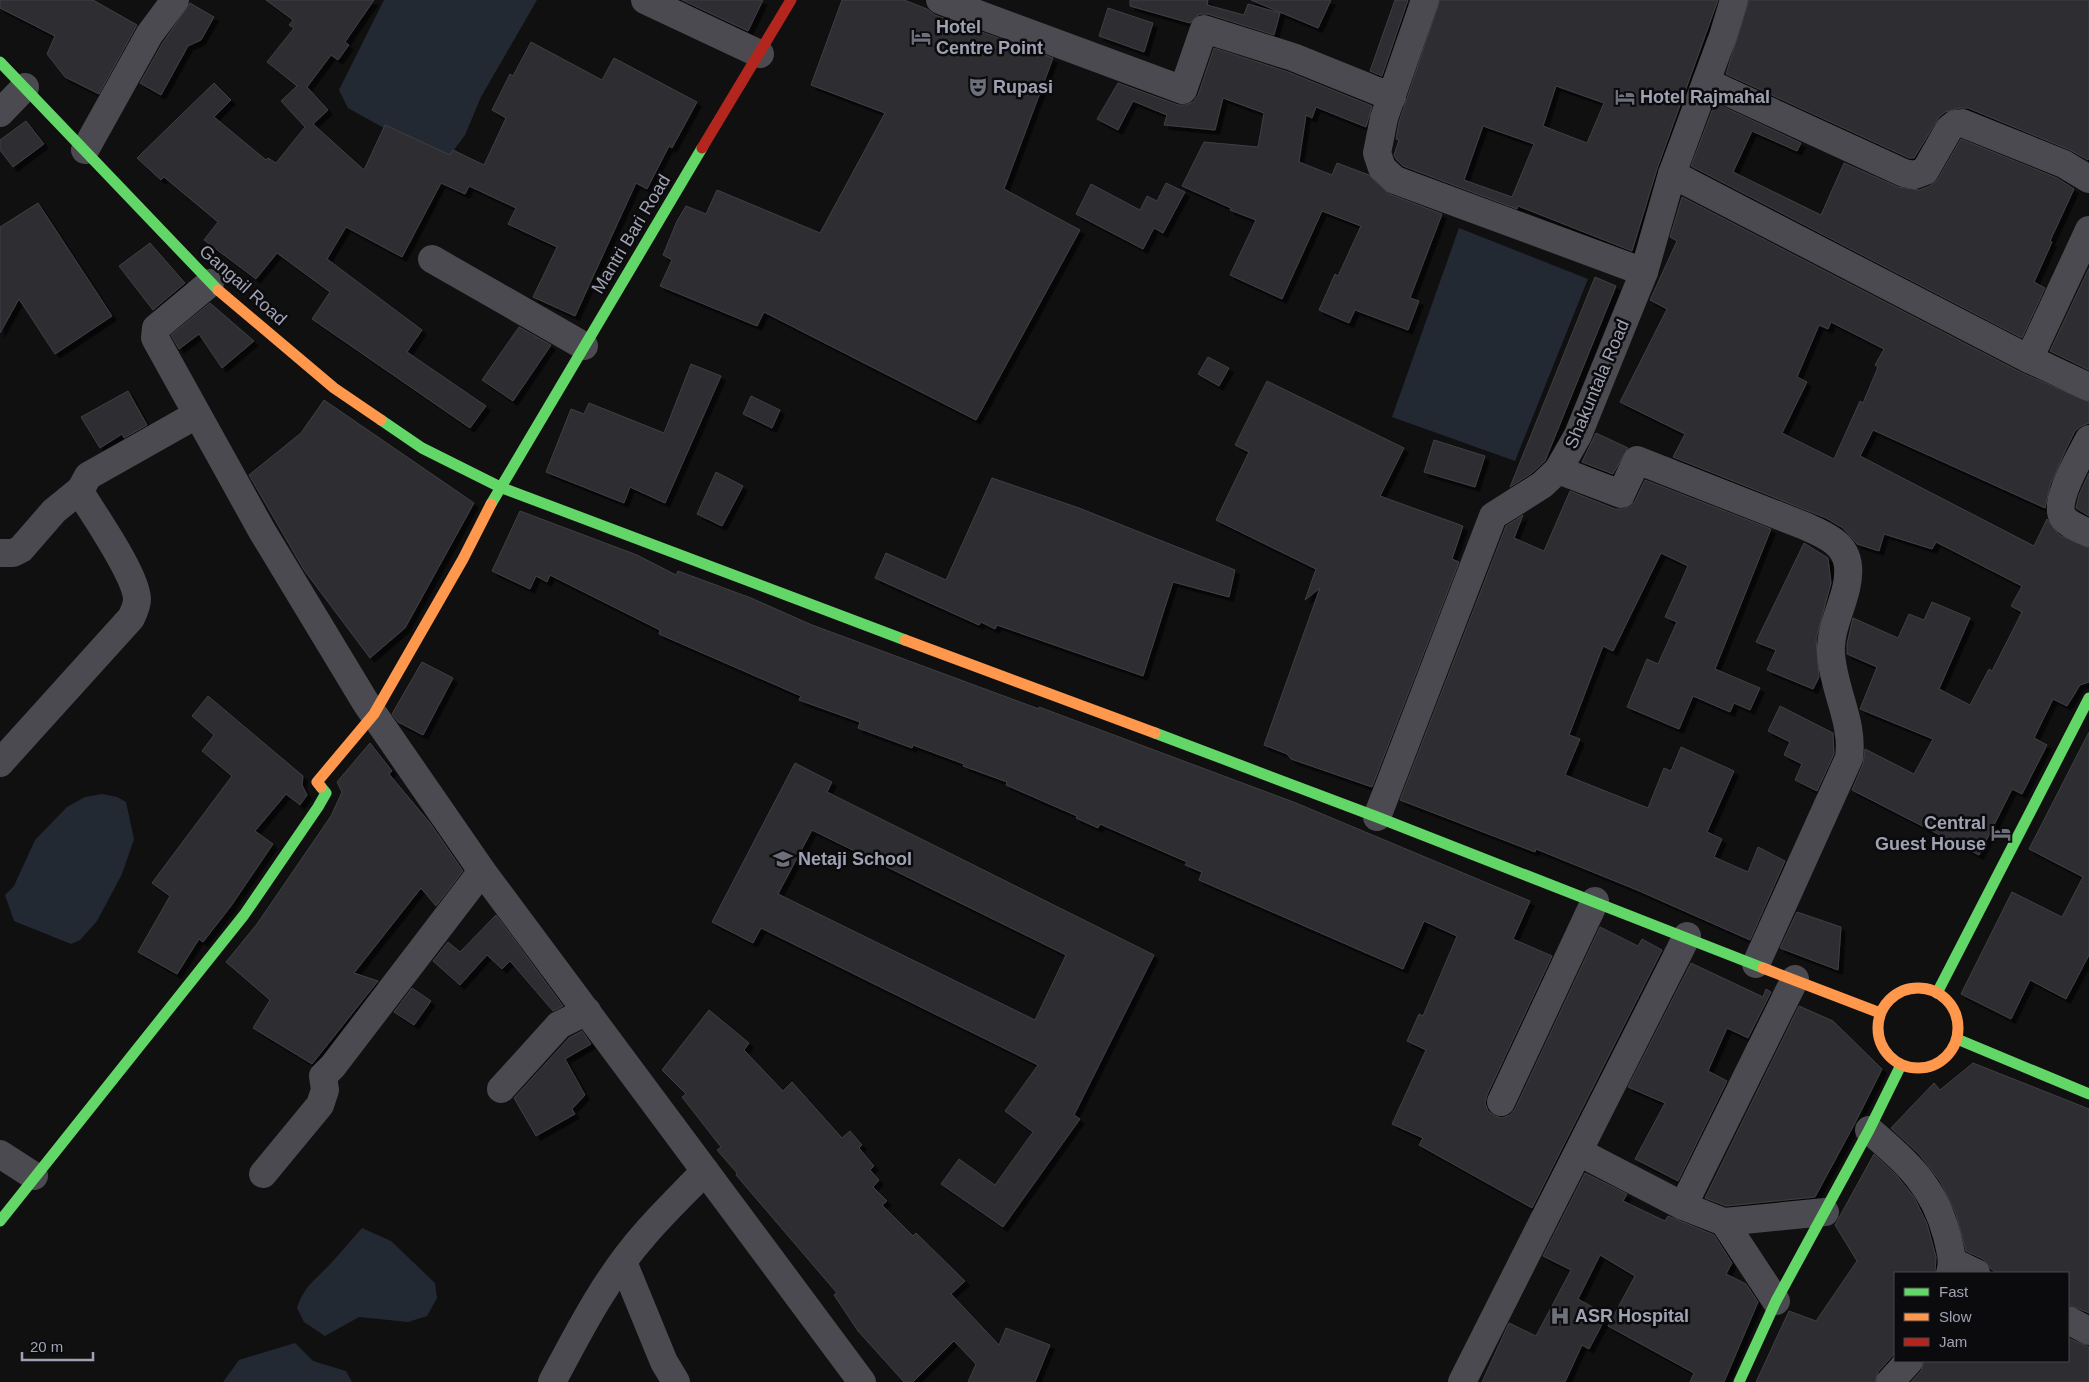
<svg xmlns="http://www.w3.org/2000/svg" width="2089" height="1382" viewBox="0 0 2089 1382" font-family="Arial,sans-serif">
<defs>
<filter id="shadow"><feDropShadow dx="4.5" dy="4.5" stdDeviation="0" flood-color="#0009"/></filter>
</defs>
<rect width="100%" height="100%" fill="#101010"/>
<!-- water -->
<g fill="#232932">
<path d="M 384,0 L 537,0 L 481,97 L 465,135 L 447,159 L 391,132 L 348,108 L 339,90 Z"/>
<path d="M 1459,228 L 1588,279 L 1515,461 L 1392,417 Z"/>
<path d="M 102,794 L 117,797 L 126,802 L 134,839 L 122,874 L 97,921 L 80,940 L 71,944 L 14,921 L 5,895 L 14,886 L 35,840 L 67,807 L 85,797 Z"/>
<path d="M 362,1228 L 391,1241 L 435,1283 L 437,1298 L 427,1316 L 408,1322 L 359,1317 L 325,1336 L 304,1322 L 297,1308 C 305,1284 317,1279 333,1261 C 343,1250 352,1239 362,1228 Z"/>
<path d="M 295,1343 L 313,1361 L 346,1371 L 352,1382 L 223,1382 L 239,1360 Z"/>
</g>
<!-- building -->
<g fill="#2e2e30" stroke="#3f3f44" fill-rule="evenodd" filter="url(#shadow)">
<path d="M 0,0 L 93,0 L 137,25 L 99,94 L 65,77 L 47,54 L 55,36 L 0,8 Z"/>
<path d="M 266,0 L 374,0 L 345,42 L 349,45 L 338,60 L 331,55 L 307,87 L 328,110 L 313,124 L 364,170 L 385,125 L 450,155 L 453,150 L 484,165 L 506,118 L 492,110 L 510,74 L 513,76 L 531,42 L 602,80 L 614,58 L 697,102 L 672,148 L 669,146 L 647,189 L 636,183 L 575,316 L 533,297 L 557,247 L 508,224 L 516,208 L 469,186 L 465,194 L 441,183 L 402,257 L 346,227 L 327,259 L 422,330 L 407,352 L 486,406 L 470,428 L 312,319 L 330,292 L 277,253 L 256,279 L 204,240 L 218,222 L 164,177 L 161,180 L 137,158 L 214,83 L 231,100 L 214,117 L 266,160 L 268,158 L 276,163 L 305,127 L 281,101 L 297,86 L 267,62 L 294,28 L 289,25 L 293,20 Z"/>
<path d="M 682,0 L 763,0 L 748,31 Z"/>
<path d="M 842,0 L 904,0 L 927,9 L 935,15 L 1053,58 L 1004,189 L 1080,230 L 976,420 L 764,312 L 757,326 L 660,286 L 672,260 L 663,255 L 677,221 L 686,206 L 706,214 L 717,190 L 820,233 L 885,113 L 811,85 Z"/>
<path d="M 1130,0 L 1208,0 L 1207,5 L 1244,15 L 1248,4 L 1280,13 L 1274,35 L 1208,14 L 1200,14 L 1190,23 L 1130,6 Z"/>
<path d="M 1251,0 L 1331,0 L 1318,28 Z"/>
<path d="M 1395,0 L 1408,0 L 1382,76 L 1370,71 Z"/>
<path d="M 1440,0 L 1718,0 L 1657,169 L 1632,251 L 1518,206 L 1517,209 L 1403,166 L 1396,159 L 1394,155 L 1399,140 L 1396,139 L 1399,122 ZM 1556,86 L 1604,103 L 1587,143 L 1543,126 ZM 1483,126 L 1534,144 L 1512,197 L 1464,180 Z"/>
<path d="M 1749,0 L 2089,0 L 2089,158 L 2088,160 L 2070,150 L 1968,108 L 1960,108 L 1945,112 L 1939,117 L 1914,158 L 1909,158 L 1726,74 Z"/>
<path d="M 190,3 L 214,17 L 201,40 L 188,46 L 161,95 L 140,83 L 162,44 Z"/>
<path d="M 1108,8 L 1153,23 L 1144,52 L 1099,36 Z"/>
<path d="M 1214,48 L 1288,72 L 1372,106 L 1366,127 L 1316,107 L 1312,118 L 1306,115 L 1299,162 L 1332,175 L 1337,163 L 1369,175 L 1389,194 L 1442,214 L 1410,298 L 1419,301 L 1408,330 L 1355,310 L 1349,323 L 1319,310 L 1335,274 L 1338,276 L 1361,226 L 1322,211 L 1282,299 L 1230,275 L 1256,220 L 1230,210 L 1231,208 L 1182,186 L 1204,142 L 1258,147 L 1264,113 L 1223,98 L 1215,130 L 1164,125 L 1167,115 L 1133,101 L 1118,130 L 1097,119 L 1118,83 L 1178,105 L 1185,105 L 1193,102 L 1198,95 Z"/>
<path d="M 1715,103 L 1801,143 L 1797,151 L 1752,131 L 1733,172 L 1821,215 L 1844,163 L 1898,187 L 1919,190 L 1930,186 L 1938,179 L 1961,139 L 2057,178 L 2074,189 L 2050,241 L 2052,242 L 2034,282 L 2045,288 L 2022,338 L 1691,166 Z"/>
<path d="M 26,121 L 44,144 L 13,167 L 0,150 L 0,140 Z"/>
<path d="M 1166,183 L 1185,192 L 1163,233 L 1154,228 L 1143,249 L 1076,214 L 1091,184 L 1140,210 L 1147,196 L 1157,201 Z"/>
<path d="M 1682,197 L 2022,373 L 2089,402 L 2089,423 L 2081,426 L 2075,431 L 2066,449 L 2050,485 L 2045,508 L 1873,430 L 1860,456 L 2034,546 L 2047,519 L 2059,535 L 2089,548 L 2089,682 L 2080,685 L 2067,706 L 2053,699 L 2034,738 L 2047,745 L 2022,794 L 2012,789 L 1979,855 L 1852,790 L 1863,764 L 1865,749 L 1914,774 L 1933,739 L 1860,709 L 1877,667 L 1847,654 L 1847,644 L 1853,618 L 1898,638 L 1909,614 L 1924,620 L 1932,602 L 1970,618 L 1939,689 L 1970,705 L 1989,669 L 1992,671 L 2022,612 L 2011,606 L 2022,586 L 1936,542 L 1932,549 L 1884,534 L 1879,551 L 1857,544 L 1843,528 L 1826,518 L 1673,457 L 1685,434 L 1620,402 L 1667,309 L 1650,300 L 1677,241 L 1670,237 ZM 1831,322 L 1884,349 L 1875,365 L 1878,367 L 1863,403 L 1860,401 L 1834,459 L 1782,433 L 1807,382 L 1797,377 L 1819,325 L 1828,329 Z"/>
<path d="M 38,203 L 112,316 L 55,354 L 19,299 L 0,333 L 0,227 Z"/>
<path d="M 150,243 L 185,283 L 153,310 L 119,266 Z"/>
<path d="M 2089,268 L 2089,370 L 2050,351 Z"/>
<path d="M 1595,277 L 1616,286 L 1545,461 L 1532,473 L 1510,487 Z"/>
<path d="M 210,303 L 254,341 L 222,368 L 199,334 L 179,349 L 171,335 Z"/>
<path d="M 519,327 L 551,345 L 513,401 L 482,380 Z"/>
<path d="M 1208,357 L 1229,368 L 1219,386 L 1198,374 Z"/>
<path d="M 691,364 L 721,376 L 665,503 L 630,487 L 624,503 L 546,472 L 571,409 L 584,414 L 589,403 L 664,433 Z"/>
<path d="M 1267,381 L 1404,448 L 1380,496 L 1463,526 L 1452,559 L 1459,562 L 1372,787 L 1291,759 L 1287,754 L 1264,745 L 1320,588 L 1305,600 L 1316,569 L 1216,520 L 1249,452 L 1235,445 Z"/>
<path d="M 128,391 L 147,425 L 124,438 L 122,434 L 100,448 L 81,417 Z"/>
<path d="M 751,396 L 780,410 L 772,428 L 743,414 Z"/>
<path d="M 324,400 L 474,503 L 405,628 L 370,658 L 304,570 L 249,475 L 301,433 Z"/>
<path d="M 1596,433 L 1628,448 L 1613,474 L 1582,462 Z"/>
<path d="M 1434,440 L 1485,456 L 1475,487 L 1424,472 Z"/>
<path d="M 716,472 L 743,486 L 722,526 L 697,514 Z"/>
<path d="M 2089,473 L 2089,516 L 2076,508 L 2079,495 Z"/>
<path d="M 992,478 L 1079,508 L 1235,570 L 1229,597 L 1173,582 L 1143,676 L 997,625 L 995,629 L 981,622 L 979,625 L 875,578 L 886,553 L 946,580 Z"/>
<path d="M 1645,480 L 1771,529 L 1715,669 L 1760,688 L 1750,710 L 1734,703 L 1730,712 L 1693,696 L 1679,729 L 1627,707 L 1647,659 L 1658,664 L 1677,622 L 1665,617 L 1688,566 L 1661,553 L 1613,651 L 1603,646 L 1569,735 L 1580,739 L 1565,775 L 1648,808 L 1664,768 L 1671,771 L 1681,747 L 1734,771 L 1707,832 L 1722,839 L 1714,857 L 1748,872 L 1758,847 L 1785,861 L 1750,940 L 1637,890 L 1536,849 L 1535,852 L 1400,800 L 1506,526 L 1523,515 L 1514,538 L 1544,551 L 1570,491 L 1615,509 L 1624,509 L 1635,501 Z"/>
<path d="M 520,511 L 637,555 L 676,575 L 678,571 L 751,598 L 812,625 L 1039,709 L 1039,707 L 1296,803 L 1530,901 L 1513,939 L 1552,956 L 1487,1095 L 1485,1103 L 1488,1111 L 1495,1116 L 1502,1118 L 1510,1115 L 1515,1109 L 1600,927 L 1638,946 L 1642,939 L 1662,950 L 1532,1208 L 1419,1145 L 1423,1138 L 1392,1124 L 1426,1050 L 1407,1041 L 1419,1014 L 1423,1016 L 1457,936 L 1424,921 L 1403,969 L 1199,880 L 1202,872 L 1185,865 L 1187,862 L 1100,824 L 1098,828 L 1076,818 L 1077,816 L 1006,785 L 1007,782 L 963,766 L 964,764 L 913,745 L 912,748 L 858,728 L 860,722 L 799,700 L 801,696 L 659,634 L 660,630 L 550,575 L 547,582 L 536,576 L 530,589 L 492,571 Z"/>
<path d="M 1804,543 L 1828,558 L 1831,583 L 1816,639 L 1819,677 L 1813,689 L 1767,670 L 1776,650 L 1756,642 Z"/>
<path d="M 422,662 L 453,678 L 423,735 L 398,722 L 392,714 Z"/>
<path d="M 208,696 L 303,776 L 302,785 L 307,795 L 300,805 L 286,794 L 255,831 L 273,844 L 231,906 L 203,942 L 199,939 L 177,974 L 138,952 L 170,896 L 152,883 L 232,776 L 202,751 L 214,735 L 192,716 Z"/>
<path d="M 1780,706 L 1833,733 L 1834,754 L 1817,791 L 1795,780 L 1802,764 L 1784,755 L 1790,742 L 1768,731 Z"/>
<path d="M 2089,732 L 2089,955 L 2066,999 L 2030,980 L 2011,1019 L 1961,994 L 2012,892 L 2062,917 L 2083,877 L 2029,849 Z"/>
<path d="M 370,743 L 392,771 L 389,774 L 430,823 L 463,871 L 436,906 L 421,888 L 354,973 L 378,981 L 312,1064 L 253,1028 L 270,1000 L 226,962 L 257,924 L 331,816 L 342,792 L 337,782 Z"/>
<path d="M 795,763 L 832,782 L 827,792 L 1154,955 L 1074,1115 L 1080,1119 L 1003,1227 L 941,1184 L 959,1159 L 995,1185 L 1033,1132 L 1005,1111 L 1038,1065 L 761,928 L 753,943 L 712,922 ZM 812,830 L 1066,955 L 1035,1020 L 778,894 Z"/>
<path d="M 1797,912 L 1841,927 L 1838,970 L 1780,948 Z"/>
<path d="M 496,915 L 563,1006 L 553,1011 L 510,961 L 502,969 L 487,955 L 460,985 L 433,961 L 448,942 L 460,952 Z"/>
<path d="M 1691,963 L 1763,997 L 1766,989 L 1771,992 L 1748,1038 L 1727,1028 L 1708,1071 L 1727,1081 L 1678,1181 L 1635,1159 L 1665,1103 L 1628,1087 Z"/>
<path d="M 412,988 L 431,1001 L 414,1025 L 394,1012 Z"/>
<path d="M 1799,1006 L 1833,1021 L 1882,1069 L 1855,1123 L 1815,1197 L 1726,1206 L 1705,1198 Z"/>
<path d="M 709,1010 L 749,1043 L 744,1050 L 783,1091 L 792,1082 L 842,1138 L 850,1131 L 862,1145 L 859,1148 L 874,1166 L 870,1170 L 879,1180 L 873,1187 L 887,1201 L 882,1205 L 913,1236 L 916,1233 L 965,1281 L 951,1294 L 999,1345 L 1006,1328 L 1050,1345 L 1035,1382 L 968,1382 L 976,1364 L 954,1341 L 913,1382 L 904,1382 L 858,1331 L 834,1295 L 837,1293 L 736,1175 L 737,1173 L 717,1150 L 721,1147 L 682,1097 L 686,1094 L 662,1070 Z"/>
<path d="M 582,1031 L 591,1044 L 565,1059 L 585,1095 L 572,1109 L 575,1114 L 536,1136 L 514,1098 L 569,1038 Z"/>
<path d="M 1973,1063 L 2089,1109 L 2089,1313 L 2068,1304 L 2068,1273 L 1998,1273 L 1991,1269 L 1983,1259 L 1966,1251 L 1956,1214 L 1940,1181 L 1919,1154 L 1891,1128 L 1934,1083 L 1940,1090 Z"/>
<path d="M 1874,1154 L 1896,1175 L 1914,1197 L 1927,1224 L 1936,1257 L 1935,1273 L 1895,1273 L 1895,1353 L 1878,1372 L 1875,1382 L 1756,1382 L 1789,1311 L 1816,1321 L 1857,1261 L 1835,1225 Z"/>
<path d="M 1585,1173 L 1627,1194 L 1623,1201 L 1665,1221 L 1668,1216 L 1714,1235 L 1732,1263 L 1726,1274 L 1746,1284 L 1758,1302 L 1724,1382 L 1690,1382 L 1694,1373 L 1608,1326 L 1635,1276 L 1600,1255 L 1578,1299 L 1607,1315 L 1589,1349 L 1582,1345 L 1565,1382 L 1482,1382 L 1509,1323 L 1536,1336 L 1571,1270 L 1543,1256 Z"/>
<path d="M 2068,1338 L 2089,1347 L 2089,1382 L 1911,1382 L 1921,1371 L 1924,1361 L 2068,1361 Z"/>
</g>
<g fill="none" stroke-linecap="round" stroke-linejoin="round">
<!-- street -->
<g stroke="#4a4a50" stroke-width="28">
<path d="M 645,0 L 760,54"/>
<path d="M 940,0 L 1183,90 L 1204,29 L 1293,57 L 1392,97"/>
<path d="M 1425,0 L 1384,118 L 1377,153 L 1382,168 L 1395,180 L 1644,272"/>
<path d="M 1706,82 L 1904,173 L 1914,175 L 1925,171 L 1949,129 L 1955,124 L 1962,123 L 2064,164 L 2089,179"/>
<path d="M 0,113 L 25,87"/>
<path d="M 85,150 L 149,35 L 175,0"/>
<path d="M 1672,174 L 2029,359 L 2089,230"/>
<path d="M 432,259 L 584,346"/>
<path d="M 210,283 L 156,328 L 155,338 L 262,531 L 366,703 L 482,871 L 862,1382"/>
<path d="M 2029,359 L 2089,387"/>
<path d="M 2089,439 C 2081,455 2052,503 2063,517 C 2068,525 2081,529 2089,533"/>
<path d="M 1558,470 L 1621,494 L 1637,460 L 1805,526 C 1823,534 1846,543 1848,566 C 1851,594 1829,624 1831,653 C 1833,690 1854,721 1849,758 L 1756,964"/>
<path d="M 0,553 L 13,553 L 21,549 L 54,511 L 81,489"/>
<path d="M 0,763 L 131,618 C 134,612 137,606 137,599 C 136,575 96,518 82,495 L 81,489 L 88,476 L 196,415"/>
<path d="M 1377,817 L 1493,516 L 1542,485 L 1558,470 L 1578,435 L 1644,272 L 1672,174 L 1723,36 L 1734,0"/>
<path d="M 501,1089 L 559,1025 L 587,1011"/>
<path d="M 1501,1102 L 1595,901"/>
<path d="M 1869,1130 C 1907,1162 1934,1186 1947,1236 C 1950,1250 1954,1260 1950,1273"/>
<path d="M 1579,1152 L 1683,1206 L 1724,1222 L 1825,1212"/>
<path d="M 0,1154 L 34,1176"/>
<path d="M 263,1174 L 320,1105 L 325,1090 L 323,1076 L 333,1066 L 482,871"/>
<path d="M 1683,1206 L 1795,979"/>
<path d="M 1724,1222 L 1776,1301"/>
<path d="M 623,1262 L 664,1362 L 676,1382"/>
<path d="M 1953,1262 L 1976,1273"/>
<path d="M 2068,1320 L 2089,1331"/>
<path d="M 552,1382 C 579,1331 606,1278 645,1234 C 664,1212 685,1192 705,1171"/>
<path d="M 1462,1382 L 1687,936"/>
<path d="M 1890,1382 L 1909,1361"/>
</g>
<!-- fast -->
<g stroke="#63d668" stroke-width="11">
<path d="M 0,62 L 218,290"/>
<path d="M 381,420 L 422,448 L 500,487 L 905,640"/>
<path d="M 491,504 L 702,148"/>
<path d="M 1155,733 L 1377,817 L 1763,968"/>
<path d="M 1937,993 L 2089,698"/>
<path d="M 1957,1039 L 2089,1094"/>
<path d="M 0,1221 L 244,915 L 318,807 L 326,793 L 321,787"/>
<path d="M 1739,1382 L 1776,1301 L 1869,1130 L 1901,1065"/>
</g>
<!-- slow -->
<g stroke="#ff974d" stroke-width="11">
<path d="M 218,290 L 334,388 L 381,420"/>
<path d="M 905,640 L 1155,733"/>
<path d="M 321,787 L 317,782 L 374,714 L 463,559 L 491,504"/>
<path d="M 1763,968 L 1880,1013"/>
<circle cx="1918" cy="1028" r="40"/>
</g>
<!-- jam -->
<path stroke="#b3261e" stroke-width="11" d="M 702,148 L 791,0"/>
</g>
<!-- icons -->
<defs>
<symbol id="hotel-bare" viewBox="-9 -9 18 18"><path d="M-6-4.5h1.5V1H6V5H4.5V3h-9V5H-6ZM-4 0a1.8 1.8 0 1 1 3.6 0ZM.5 0V-2.5h3Q6-2.5 6 0Z" fill="#6d6f7a" stroke="#0b0a0c" stroke-width="2.5" paint-order="stroke"/></symbol>
<symbol id="theatre-bare" viewBox="-9 -9 18 18"><path d="M-5-5.5Q0-4 5-5.5V0Q5 5 0 6Q-5 5-5 0ZM-3.3-2.5H-1v1.5H-3.3ZM1-2.5H3.3v1.5H1ZM-2.8 1Q0 5.5 2.8 1Z" fill="#6d6f7a" stroke="#0b0a0c" stroke-width="2.5" paint-order="stroke"/></symbol>
<symbol id="school-bare" viewBox="-9 -9 18 18"><path d="M0-5L7-2L0 1L-7-2ZM-4 1L0 2.5L4 1V4Q0 6-4 4Z" fill="#6d6f7a" stroke="#0b0a0c" stroke-width="2.5" paint-order="stroke"/></symbol>
<symbol id="hospital-bare" viewBox="-9 -9 18 18"><path d="M-5-5h3v3.5h4V-5h3V5h-3V1.5h-4V5h-3Z" fill="#6d6f7a" stroke="#0b0a0c" stroke-width="2.5" paint-order="stroke"/></symbol>
</defs>
<g fill-rule="evenodd">
<use href="#hotel-bare" x="907" y="23" width="28" height="28"/>
<use href="#theatre-bare" x="964" y="73" width="28" height="28"/>
<use href="#hotel-bare" x="1611" y="83" width="28" height="28"/>
<use href="#hotel-bare" x="1987" y="819" width="28" height="28"/>
<use href="#school-bare" x="769" y="845" width="28" height="28"/>
<use href="#hospital-bare" x="1546" y="1302" width="28" height="28"/>
</g>
<g text-anchor="middle" dominant-baseline="central" stroke-width="5" stroke-linejoin="round" paint-order="stroke">
<!-- poi labels -->
<g font-size="18" font-weight="bold" fill="#9fa2b3" stroke="#0b0a0c" text-anchor="start">
<text x="936" y="27">Hotel<tspan x="936" dy="21">Centre Point</tspan></text>
<text x="993" y="87">Rupasi</text>
<text x="1640" y="97">Hotel Rajmahal</text>
<text x="1986" y="823" text-anchor="end">Central<tspan x="1986" dy="21">Guest House</tspan></text>
<text x="798" y="859">Netaji School</text>
<text x="1575" y="1316">ASR Hospital</text>
</g>
<!-- street labels -->
<g font-size="18" fill="#9fa2b3" stroke="#0b0a0c">
<text transform="translate(631 234) rotate(-59)">Mantri Bari Road</text>
<text transform="translate(243 285) rotate(42)">Gangail Road</text>
<text transform="translate(1597 384) rotate(-67)">Shakuntala Road</text>
</g>
</g>
<!-- legend -->
<rect x="1894" y="1272" width="175" height="90" fill="#0b0a0c" stroke="#46474f"/>
<rect x="1904" y="1288" width="25" height="8" fill="#63d668" stroke="#46474f"/>
<text x="1939" y="1297" font-size="15" fill="#9fa2b3">Fast</text>
<rect x="1904" y="1313" width="25" height="8" fill="#ff974d" stroke="#46474f"/>
<text x="1939" y="1322" font-size="15" fill="#9fa2b3">Slow</text>
<rect x="1904" y="1338" width="25" height="8" fill="#b3261e" stroke="#46474f"/>
<text x="1939" y="1347" font-size="15" fill="#9fa2b3">Jam</text>
<!-- scale -->
<path d="M22 1352v8h71v-8" fill="none" stroke="#9fa2b3" stroke-width="2.5"/>
<text x="30" y="1352" font-size="15" fill="#9fa2b3" stroke="#0b0a0c" stroke-width="4" paint-order="stroke">20 m</text>
</svg>
